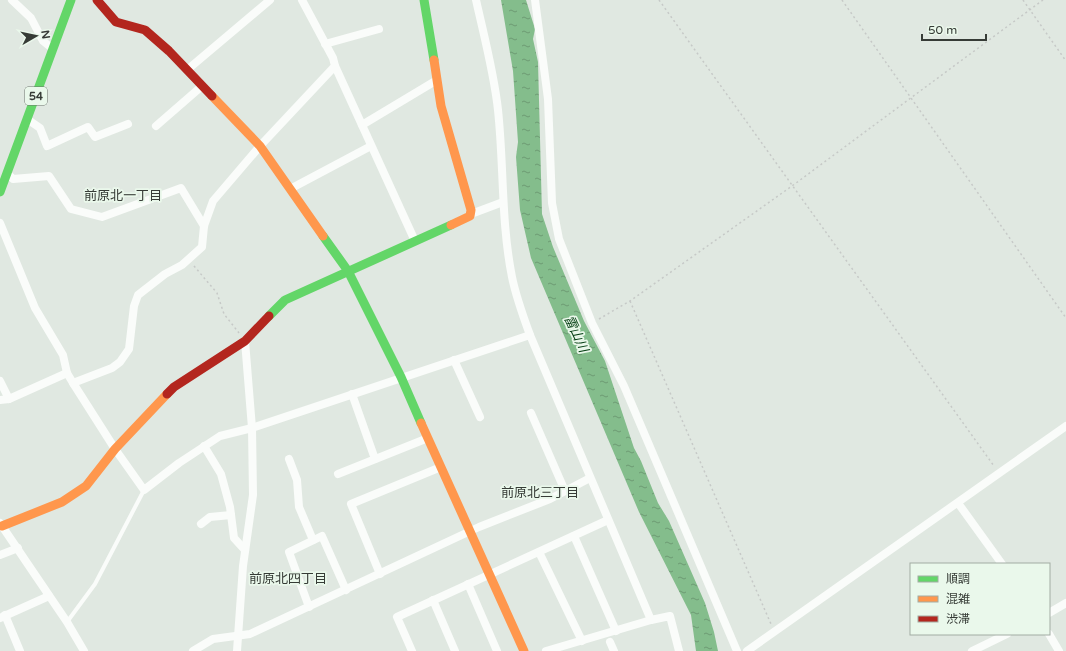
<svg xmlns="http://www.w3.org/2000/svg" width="1066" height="651" viewBox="0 0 1066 651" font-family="'Varela Round','Noto Sans JP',sans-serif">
<defs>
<pattern id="water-ripples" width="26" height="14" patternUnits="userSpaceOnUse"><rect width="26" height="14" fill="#84bd8c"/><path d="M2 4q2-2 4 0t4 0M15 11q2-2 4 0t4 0" fill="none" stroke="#6d9b73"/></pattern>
</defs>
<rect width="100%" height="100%" fill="#e0e8e1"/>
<!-- water -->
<path fill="url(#water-ripples)" d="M 501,0 L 526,0 L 535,29 L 533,39 L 538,62 L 542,214 L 553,247 L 584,321 L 605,361 L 634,448 L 641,461 L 658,503 L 669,521 L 705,603 L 714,632 L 718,651 L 696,651 L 691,615 L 639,512 L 531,258 L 520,210 L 516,157 L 518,142 L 513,71 Z"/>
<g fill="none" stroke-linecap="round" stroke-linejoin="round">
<!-- path -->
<g stroke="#c6c9c7" stroke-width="1.5" stroke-dasharray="2 3" stroke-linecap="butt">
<path d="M 659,0 L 994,466"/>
<path d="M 842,0 L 1066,318"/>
<path d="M 1023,0 L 1066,61"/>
<path d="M 194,266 L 217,293 L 224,314 L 239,333"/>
<path d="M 630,301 L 771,624"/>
<path d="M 599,319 L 630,301 L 792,186 L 1043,0"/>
</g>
<!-- lane -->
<path stroke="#fafcfa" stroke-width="4" d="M 67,622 L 95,584 L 144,490"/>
<!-- street -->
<g stroke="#fafcfa" stroke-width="8">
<path d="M 12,0 L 31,18 L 43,41 L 53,49"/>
<path d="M 476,0 C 484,36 494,73 498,110 C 504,166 501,222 512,277 C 516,297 523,316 530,335 L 651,620 L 670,616 L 679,651"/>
<path d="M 535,0 L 548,99 L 552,203 L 559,239 L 592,323 L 624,386 L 737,651"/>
<path d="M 325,44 L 379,29"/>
<path d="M 335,66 L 415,241"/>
<path d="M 187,70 L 270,0"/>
<path d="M 27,119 L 40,128 L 47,146 L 88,127 L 95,137 L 128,124"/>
<path d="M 362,125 L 437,80"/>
<path d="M 156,126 L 202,86"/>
<path d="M 7,173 L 13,179 L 49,176 L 71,209 L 102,217 L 181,188 L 204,226"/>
<path d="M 290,189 L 371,146"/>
<path d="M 471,214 L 503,202"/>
<path d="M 0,223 L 35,308 L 63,355 L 67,373 L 73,383 L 115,449 L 144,490 L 179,463 L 220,436 L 252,428 L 530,335"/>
<path d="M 454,360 L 480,417"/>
<path d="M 0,381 L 9,399"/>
<path d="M 73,383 L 112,368 L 120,362 L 129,349 L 134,306 L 138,295 L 165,274 L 182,265 L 202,247 L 204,226 L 213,201 L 260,146 L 335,66 L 333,58 L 302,0"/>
<path d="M 352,394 L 375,459"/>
<path d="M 0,400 L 9,399 L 67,373"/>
<path d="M 531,413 L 565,491"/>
<path d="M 204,446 L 221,474 L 230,507 L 234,538 L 245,550"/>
<path d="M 289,459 L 297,480 L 299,507 L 313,540"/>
<path d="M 338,474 L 428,438"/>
<path d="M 958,503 L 1002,564"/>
<path d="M 0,523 L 67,622 L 84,651"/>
<path d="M 201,524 L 210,517 L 231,515"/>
<path d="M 574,536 L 616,631"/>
<path d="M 539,552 L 582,641"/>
<path d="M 0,555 L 18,548"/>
<path d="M 380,574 L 351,504 L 441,467"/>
<path d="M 468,584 L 497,651"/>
<path d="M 433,600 L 455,651"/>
<path d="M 309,607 L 289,552 L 322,536 L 346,590"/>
<path d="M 1049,613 L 1066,603"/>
<path d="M 5,615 L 20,651"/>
<path d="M 0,618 L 49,596"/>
<path d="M 1049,634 L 1059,651"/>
<path d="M 610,642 L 614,651"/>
<path d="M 193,651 L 213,639 L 250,634 L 479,527 L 550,499 L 590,478"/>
<path d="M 237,651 L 243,566 L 253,495 L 252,428 L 245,341"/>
<path d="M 412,651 L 397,617 L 608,520"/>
<path d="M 546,651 L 651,620"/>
<path d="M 747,651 L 1066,426"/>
<path d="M 972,651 L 1007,634"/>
</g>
<!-- fast -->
<g stroke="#63d668" stroke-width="9">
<path d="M 424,0 L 434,60"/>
<path d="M 0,192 L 71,0"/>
<path d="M 323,236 L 348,271 L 401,377 L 421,423"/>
<path d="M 269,316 L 285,300 L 451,225"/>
</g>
<!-- slow -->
<g stroke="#ff974d" stroke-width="9">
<path d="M 434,60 L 441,106 L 471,210 L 470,216 L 451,225"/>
<path d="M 212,96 L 260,146 L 323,236"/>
<path d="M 421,423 L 524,651"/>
<path d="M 2,526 L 62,502 L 86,486 L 115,449 L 167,394"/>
</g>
<!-- jam -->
<g stroke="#b3261e" stroke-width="9">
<path d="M 97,0 L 116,22 L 145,30 L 169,51 L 212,96"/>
<path d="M 167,394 L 174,387 L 245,341 L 269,316"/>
</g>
</g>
<g text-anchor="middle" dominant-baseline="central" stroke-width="3.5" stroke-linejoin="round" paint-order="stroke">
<!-- shield labels -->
<rect fill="#eaf8eb" stroke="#6c746c" stroke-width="1" x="25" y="87" width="22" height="18" rx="3"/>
<g font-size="11" font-weight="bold" fill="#363b36">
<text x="36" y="96">54</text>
</g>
<!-- neighbourhood labels -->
<g font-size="13" fill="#363b36" stroke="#eaf8eb">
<text x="123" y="196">前原北一丁目</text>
<text x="540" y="493">前原北三丁目</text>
<text x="288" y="579">前原北四丁目</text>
</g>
<!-- water labels -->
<g font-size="13" font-style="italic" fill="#003b0f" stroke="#eaf8eb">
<text transform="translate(576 334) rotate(65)">雷山川</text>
</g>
</g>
<!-- legend -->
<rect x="910" y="563" width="140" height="72" fill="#eaf8eb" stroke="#a2aca3"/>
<rect x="918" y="576" width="20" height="6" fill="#63d668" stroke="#a2aca3"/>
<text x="946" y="583" font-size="12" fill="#363b36">順調</text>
<rect x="918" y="596" width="20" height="6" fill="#ff974d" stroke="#a2aca3"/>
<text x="946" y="603" font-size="12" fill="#363b36">混雑</text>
<rect x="918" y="616" width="20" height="6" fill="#b3261e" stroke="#a2aca3"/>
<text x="946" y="623" font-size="12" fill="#363b36">渋滞</text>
<!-- north arrow -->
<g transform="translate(36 36) rotate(81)" stroke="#eaf8eb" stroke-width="3" paint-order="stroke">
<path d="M0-3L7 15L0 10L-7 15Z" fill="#363b36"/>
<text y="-6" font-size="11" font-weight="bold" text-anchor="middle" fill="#363b36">N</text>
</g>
<!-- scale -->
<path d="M922 34v6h64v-6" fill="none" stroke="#363b36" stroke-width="2"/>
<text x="928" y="34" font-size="12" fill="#363b36" stroke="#eaf8eb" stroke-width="3" paint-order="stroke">50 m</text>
</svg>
